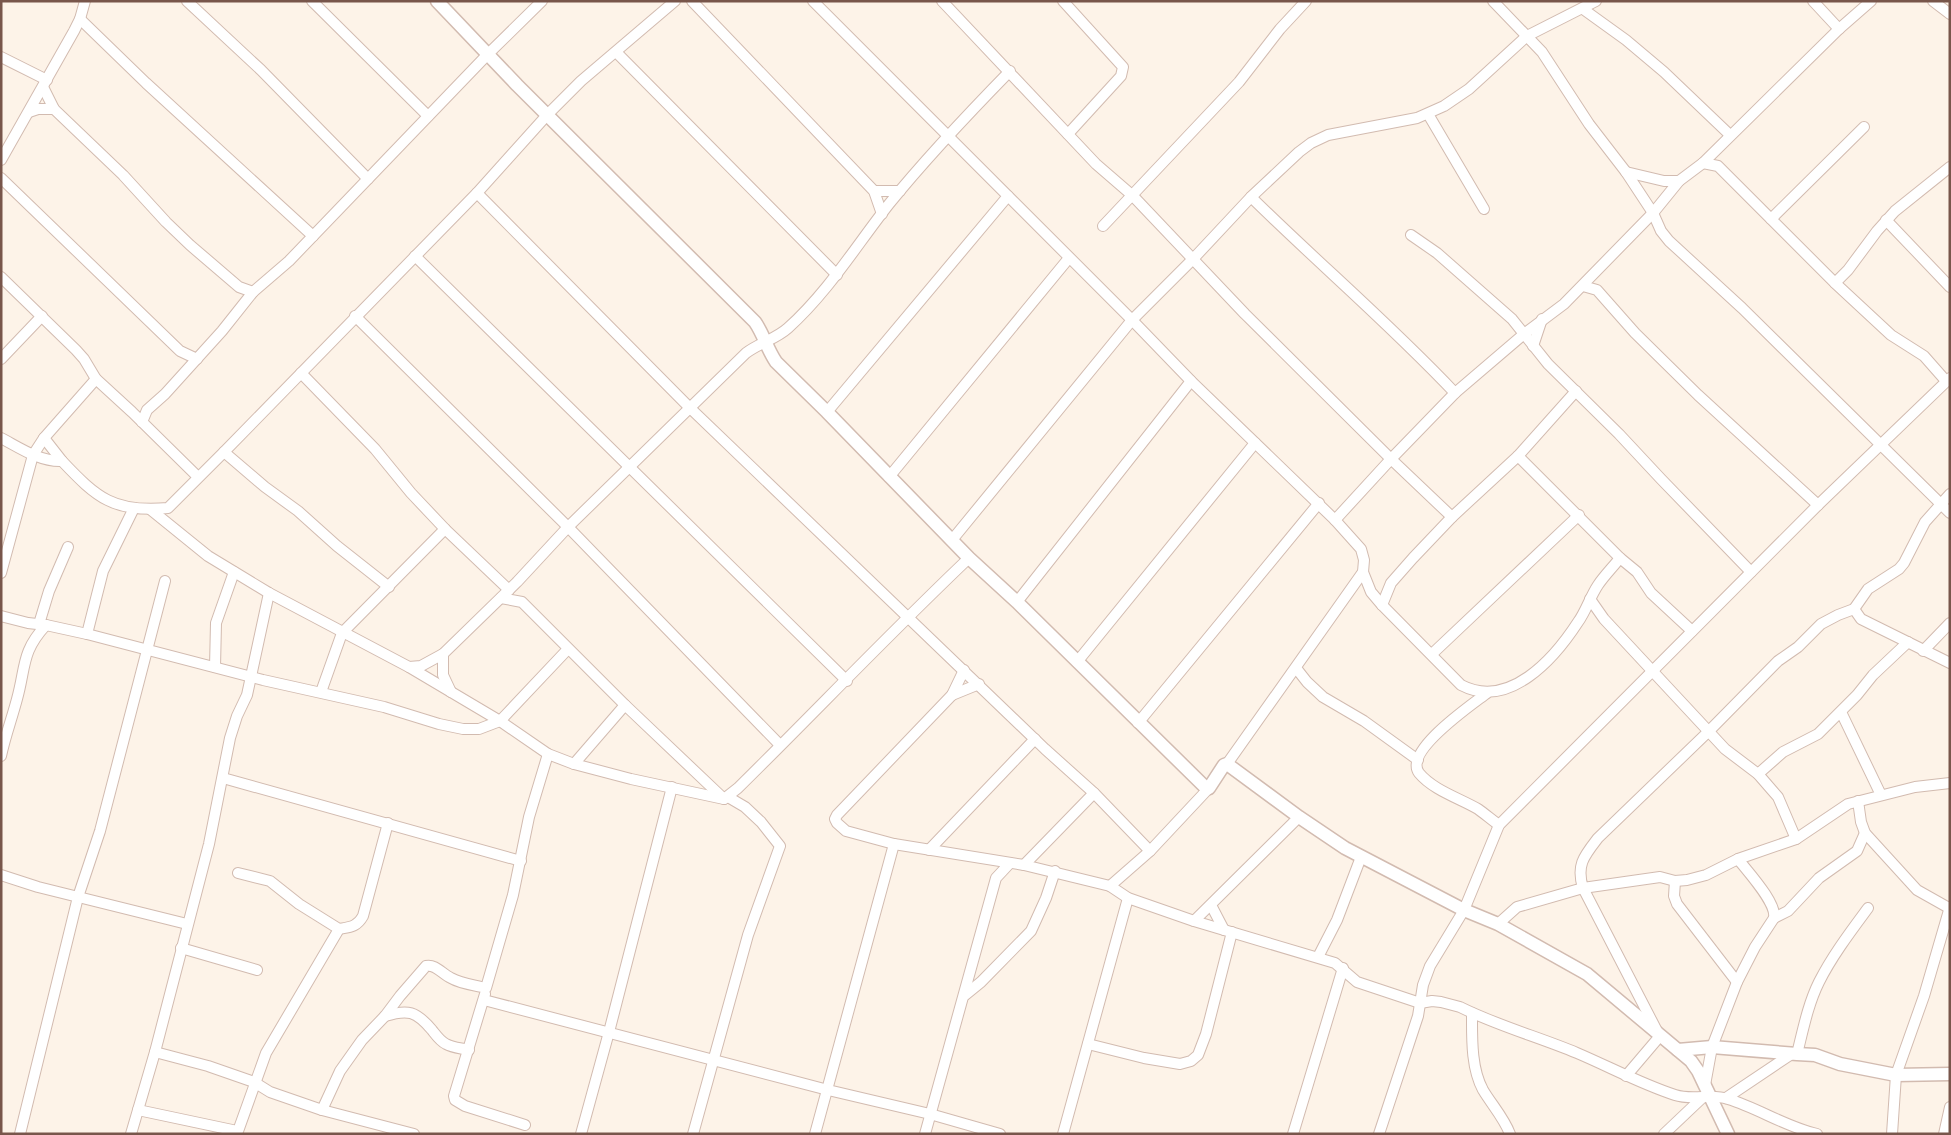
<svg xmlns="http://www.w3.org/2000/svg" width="1951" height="1135" viewBox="0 0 1951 1135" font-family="Overpass,sans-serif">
<rect width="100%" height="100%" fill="#fdf3e8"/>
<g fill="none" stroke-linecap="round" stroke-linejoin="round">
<defs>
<g id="minor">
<path d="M 187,1 L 261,70 L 368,179"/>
<path d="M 312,1 L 428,116"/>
<path d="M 692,1 L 874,191 L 882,214"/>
<path d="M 813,1 L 1132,320 L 1191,381 L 1335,520 L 1361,549 L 1364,560 L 1363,572 L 1227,764"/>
<path d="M 942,1 L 1096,164 L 1133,196 L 1245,314 L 1391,459 L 1452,517"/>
<path d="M 1063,1 L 1123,67 L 1121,76 L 1068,134"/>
<path d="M 1493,1 L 1542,52 L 1589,124 L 1626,172 L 1653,213 L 1661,231 L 1669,241 L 1742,308 L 1950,513"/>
<path d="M 1813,1 L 1839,29"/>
<path d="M 1933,1 L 1950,14"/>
<path d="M 1583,9 L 1626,40 L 1664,72 L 1730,135"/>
<path d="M 80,19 L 146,83 L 313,236"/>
<path d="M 616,52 L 837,275"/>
<path d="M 1,57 L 47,80"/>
<path d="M 43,87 L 54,109 L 123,175 L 166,222 L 190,245 L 239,287 L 253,292"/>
<path d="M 29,112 L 38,109 L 54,109"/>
<path d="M 1428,114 L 1484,209"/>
<path d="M 1,160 L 74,31 L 80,19 L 85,1"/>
<path d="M 1703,163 L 1718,166 L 1835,283 L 1891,335 L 1924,356 L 1946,381"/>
<path d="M 1626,172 L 1664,181 L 1679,181"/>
<path d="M 1,178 L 180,351 L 197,359"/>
<path d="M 874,191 L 900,191"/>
<path d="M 477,193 L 689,407 L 1045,749 L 1094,793 L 1150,851"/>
<path d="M 1251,197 C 1318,263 1390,324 1455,393"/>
<path d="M 1771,219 L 1864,127"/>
<path d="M 1886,220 L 1950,287"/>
<path d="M 1103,226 L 1239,82 L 1280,29 L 1306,1"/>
<path d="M 1411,235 L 1437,253 L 1512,319 L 1548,364 L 1619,434 L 1661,479 L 1751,572"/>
<path d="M 415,256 L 847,681"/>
<path d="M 1,277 L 76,350 L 84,359 L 96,379 L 132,412 L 198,477"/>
<path d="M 1835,283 L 1848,270 L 1877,231 L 1895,211 L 1950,167"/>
<path d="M 1583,286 L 1597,290 L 1635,333 L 1698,395 L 1818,505"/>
<path d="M 355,316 L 568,527 L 780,745"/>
<path d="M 1533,346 L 1542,319"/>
<path d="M 1,359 L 42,316"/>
<path d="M 301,373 L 375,449 L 411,493 L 445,529 L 509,590"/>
<path d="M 827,412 L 1008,196"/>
<path d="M 142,422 L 147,410 L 165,394 L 222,331 L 253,292 L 289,261 L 488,54 L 542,1"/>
<path d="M 1,438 C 20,448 40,462 62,461 C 97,498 114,513 168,508 L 224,452 L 477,193 L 548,114 L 581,81 L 675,1"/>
<path d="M 44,438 L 62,461"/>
<path d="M 224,452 L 265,487 L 298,511 L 337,546 L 389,587"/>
<path d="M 1518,456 L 1620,558 L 1637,572 L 1651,593 L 1692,631"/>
<path d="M 889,477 L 1069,258"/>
<path d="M 150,509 L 208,556 L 269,593 L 409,667 L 500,721 L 548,754 L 574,764 L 631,779 L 724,799 L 738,788 C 815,712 890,633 969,558"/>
<path d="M 1335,520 L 1391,459 L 1455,393 L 1524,334 L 1564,304 L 1653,213 L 1679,181 L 1703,163 L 1839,29 L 1871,1"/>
<path d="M 952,540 L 1132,320 L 1193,259 L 1251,197 L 1299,152 L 1311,143 L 1328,135 L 1417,118 L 1444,106 L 1469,89 L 1527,36 L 1596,1"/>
<path d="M 1363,572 L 1371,592 L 1382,605 L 1461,685 C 1509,710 1554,659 1578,622 C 1586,611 1590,597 1598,585 C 1604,576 1613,567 1620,558"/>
<path d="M 1,573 L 33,455 L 44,438 L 96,379"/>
<path d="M 501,598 L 522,602 L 625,705 L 724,799"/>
<path d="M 1590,599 L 1604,619 L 1725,749 L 1758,774 L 1771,789 L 1778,797 L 1796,839"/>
<path d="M 1017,602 L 1191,381"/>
<path d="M 1382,605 L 1391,583 L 1413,558 L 1452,517 L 1518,456 L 1576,391"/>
<path d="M 1854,609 L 1861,619 L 1950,663"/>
<path d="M 1,616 L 28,623 L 46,625 L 87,634 L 263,680 L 384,707 L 439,724 L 463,729 L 479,729 L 500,721 L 568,649"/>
<path d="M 39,624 L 49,591 L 68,547"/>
<path d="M 87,634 L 103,571 L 134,508"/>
<path d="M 1923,651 L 1950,623"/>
<path d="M 443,654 L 443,675 L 451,692"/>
<path d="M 1432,654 L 1579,515"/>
<path d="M 1077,662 L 1255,443"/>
<path d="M 215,667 L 216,623 L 234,572"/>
<path d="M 409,667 L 421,666 L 443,654 L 517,582 L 568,527 L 746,353 C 759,343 776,339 788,328 C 828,292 856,246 889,204 C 927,157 968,114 1010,71"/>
<path d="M 1296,668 L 1307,682 L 1323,697 L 1364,721 L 1418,760"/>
<path d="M 964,670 L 952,695 L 837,815 L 835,819 L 837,823 L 846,831 L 894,844 L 1024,865 L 1110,886 L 1128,898 L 1194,921 L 1335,963 L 1357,982 L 1420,1003 L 1432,1001 L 1441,1002 L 1460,1007 C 1498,1026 1539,1037 1577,1053 C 1610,1067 1641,1084 1675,1095 C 1693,1101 1711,1093 1728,1099 C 1758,1108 1786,1127 1817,1134"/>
<path d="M 321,692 L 342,633 L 445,529"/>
<path d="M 1487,693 C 1473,704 1403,751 1419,773 C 1433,790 1459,798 1478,809 C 1485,814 1492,820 1499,825"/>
<path d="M 952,695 L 979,684"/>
<path d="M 1841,712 L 1881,795"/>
<path d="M 1138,723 L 1319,503"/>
<path d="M 1,756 C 5,737 12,718 17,699 C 26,667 21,652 46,625"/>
<path d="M 574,764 L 625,705"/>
<path d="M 1758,774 L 1783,752 L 1818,734 L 1857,695 L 1873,675 L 1908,642"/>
<path d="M 223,778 L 521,861"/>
<path d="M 1858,801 L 1861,822 L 1865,833 L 1917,890 L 1949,908"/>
<path d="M 929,850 L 1035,739"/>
<path d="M 1024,865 L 1094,793"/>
<path d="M 238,873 L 270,881 L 299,904 L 339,929 C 350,927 357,927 363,916 L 388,823"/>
<path d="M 1,875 L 38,887 L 187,924"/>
<path d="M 1675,881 L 1674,896 L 1677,904 L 1737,982"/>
<path d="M 1110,886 L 1150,851 L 1209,788"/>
<path d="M 1211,905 L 1224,930"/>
<path d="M 1774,918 L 1788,911 L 1819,878 L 1857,851 L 1865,833"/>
<path d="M 1194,921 L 1299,817"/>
<path d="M 1498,924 L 1517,907 L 1583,888 L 1660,877 L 1675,881 L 1687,880 L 1706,875 L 1738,859 L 1796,839 L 1848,804 L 1915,787 L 1950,783"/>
<path d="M 181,948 L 257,970"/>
<path d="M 1318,957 L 1337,920 L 1361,857"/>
<path d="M 485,994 L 454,1096 L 455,1100 L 465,1106 L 525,1125"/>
<path d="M 965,995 L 981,982 L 1031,931 L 1046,898 L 1055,871"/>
<path d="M 484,1000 L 828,1090 L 930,1114 L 1000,1134"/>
<path d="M 1472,1013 C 1472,1038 1471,1068 1483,1090 C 1492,1105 1504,1118 1510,1134"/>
<path d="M 385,1016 C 408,1009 416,1011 432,1030 C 436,1035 440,1041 446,1044 C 453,1048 461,1048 469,1050"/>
<path d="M 1657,1031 L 1583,888 C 1576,865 1584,856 1598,838 L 1709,731 L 1778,661 L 1798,647 L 1821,624 L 1838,615 L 1854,609 L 1868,589 L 1899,569 L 1904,563 L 1925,522 L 1950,494"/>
<path d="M 1088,1044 L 1144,1058 L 1180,1064 L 1191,1061 L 1198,1055 L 1206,1034 L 1232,932"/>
<path d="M 155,1052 L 208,1066 L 254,1082 L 270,1092 L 322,1110 L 414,1134"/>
<path d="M 1797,1054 C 1803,1030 1808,1004 1819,982 C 1832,956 1851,931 1868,908"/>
<path d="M 1626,1076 L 1660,1036"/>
<path d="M 1705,1085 L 1712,1047 L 1737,982 L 1755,947 L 1774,918 C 1777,903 1748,872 1738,859"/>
<path d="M 1726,1098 L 1793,1053"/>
<path d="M 138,1110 L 237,1131"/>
<path d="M 322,1110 L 340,1071 L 362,1040 L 385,1016 L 400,996 L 426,966 C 436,964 442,974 451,978 C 461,984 475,985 486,988 L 513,895 L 529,817 L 548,754"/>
<path d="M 20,1134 L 78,897 L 100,831 L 165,581"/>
<path d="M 131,1134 L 155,1052 L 209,844 L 230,738 L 237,716 L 247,695 L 269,593"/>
<path d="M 237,1134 L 266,1053 L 339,929"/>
<path d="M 581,1134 L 609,1032 L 672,787"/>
<path d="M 693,1134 L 748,935 L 780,846 L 761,822 L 745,807 L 728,797"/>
<path d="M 815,1134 L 894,844"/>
<path d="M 925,1134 L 996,878 L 1010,863"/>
<path d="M 1063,1134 L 1128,898"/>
<path d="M 1293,1134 L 1343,968"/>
<path d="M 1379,1134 L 1418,1016 L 1423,985 L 1430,966 L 1464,910 L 1499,825 L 1818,505 L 1950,378"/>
<path d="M 1664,1134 L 1702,1098"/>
<path d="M 1892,1134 L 1896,1075 L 1924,996 L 1950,907"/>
<path d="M 1944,1134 L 1950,1107"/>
</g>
<g id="tertiary">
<path d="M 437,1 L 517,85 L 755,322 C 764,335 767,349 776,362 L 827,412 L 969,558 L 1017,602 L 1204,786 L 1209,788 L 1224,765 L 1227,764 L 1299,817 L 1345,848 L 1464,910 L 1498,924 L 1587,974 L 1691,1061 L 1698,1071 L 1728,1134"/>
<path d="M 1678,1050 L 1712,1047 L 1797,1054 L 1815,1055 L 1840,1064 L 1896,1075 L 1950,1074"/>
</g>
</defs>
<!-- minor casing -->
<use href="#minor" stroke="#d2bbb0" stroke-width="12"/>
<!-- tertiary casing -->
<use href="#tertiary" stroke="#d2bbb0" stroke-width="15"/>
<!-- minor -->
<use href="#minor" stroke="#fff" stroke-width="10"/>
<!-- tertiary -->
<use href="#tertiary" stroke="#fff" stroke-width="12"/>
</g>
<!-- border -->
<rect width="1951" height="1135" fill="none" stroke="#78564b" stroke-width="5"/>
</svg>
